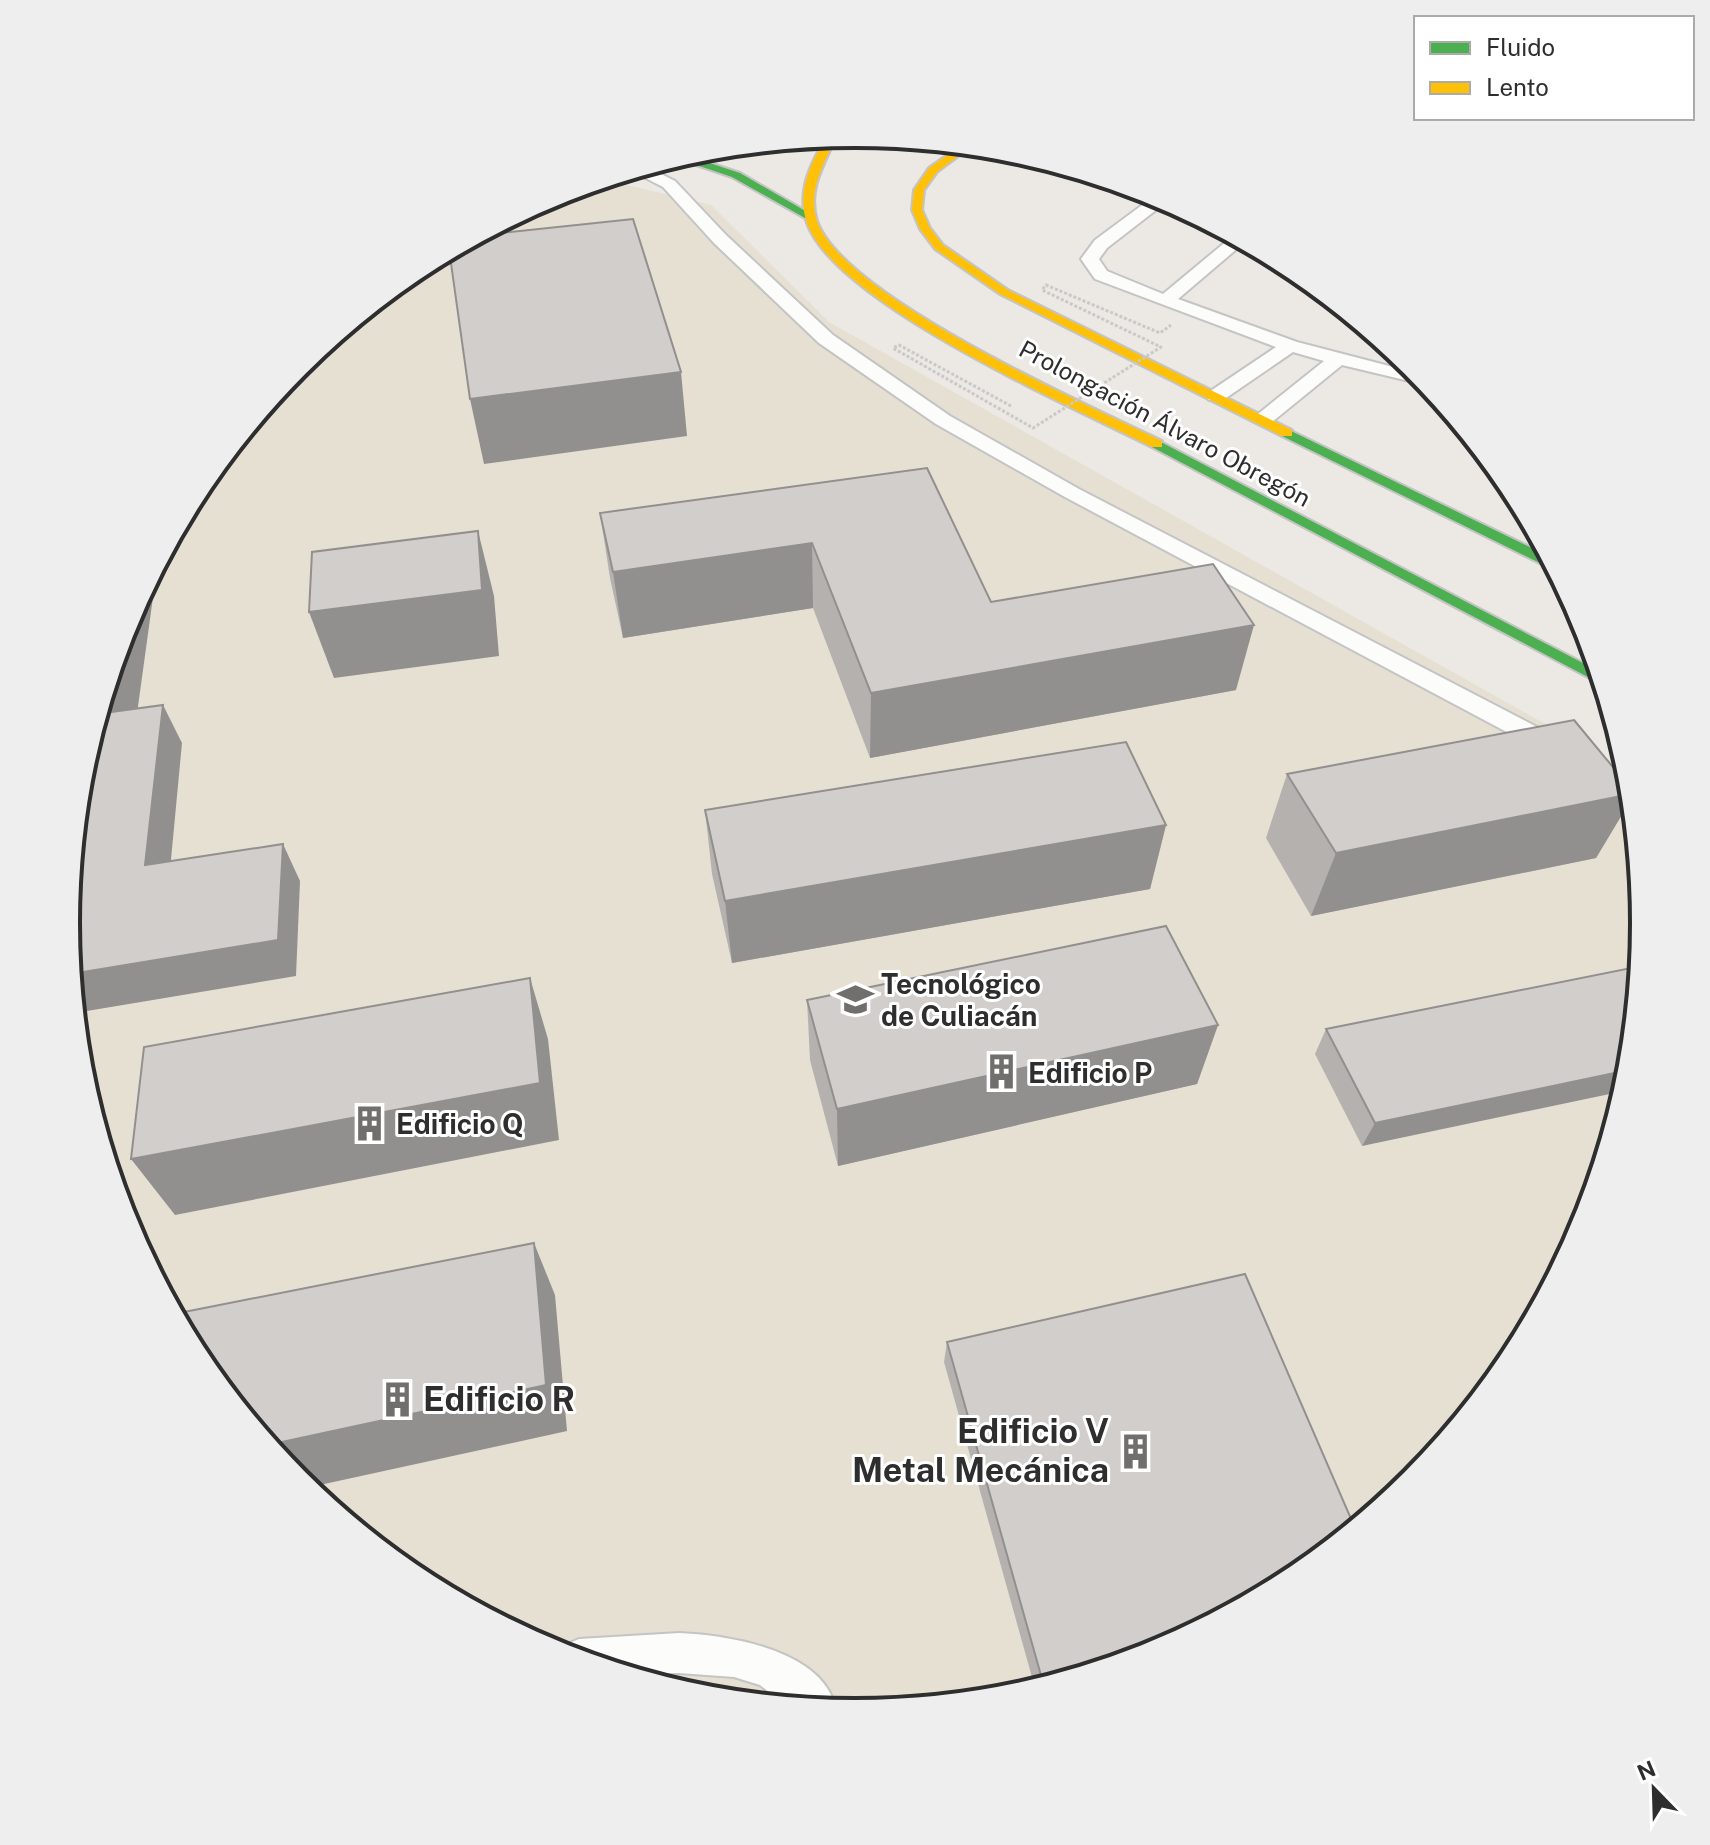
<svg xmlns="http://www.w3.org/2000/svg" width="1710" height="1845" viewBox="0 0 1710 1845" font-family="'Public Sans',sans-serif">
<rect width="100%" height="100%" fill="#ece8e4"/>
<!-- education -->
<path fill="#e6e0d3" d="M 602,179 L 711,205 L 829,322 L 1629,771 L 1644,923 L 1629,1077 L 1584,1225 L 1511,1361 L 1413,1481 L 1293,1579 L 1157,1652 L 1008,1696 L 855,1711 L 701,1696 L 553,1651 L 416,1578 L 297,1480 L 199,1360 L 126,1224 L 81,1076 L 66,922 L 126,620 L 199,484 L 297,364 L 417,266 L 553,193 Z"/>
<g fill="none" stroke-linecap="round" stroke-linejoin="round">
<defs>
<g id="lane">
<path d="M 645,166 L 675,181 L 726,235 L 833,335 L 950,416 L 1079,489 L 1566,742 L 1570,748 L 1566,754 L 1548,754 L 1065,497 L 936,424 L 819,343 L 714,243 L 663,187 L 630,170 Z"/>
<path d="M 1157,194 L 1169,200 L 1107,248 L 1099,259 L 1107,271 L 1163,294 L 1234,235 L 1246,241 L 1178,299 L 1297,342 L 1420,374 L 1430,386 L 1342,365 L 1272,422 L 1258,422 L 1255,418 L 1258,414 L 1324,361 L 1293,352 L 1223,400 L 1209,400 L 1206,396 L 1209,392 L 1276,347 L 1095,279 L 1081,259 L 1095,240 Z"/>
<path d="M 679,1633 C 728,1635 825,1650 836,1710 L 785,1705 L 760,1685 L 734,1677 L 679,1673 L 628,1674 L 561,1654 L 565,1645 L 579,1639 Z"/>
</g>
<g id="fast">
<path d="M 860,134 L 883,136 L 878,139 L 783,144 L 778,141 Z"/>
<path d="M 682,154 L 740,173 L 814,216 L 805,218 L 732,177 L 673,157 Z"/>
<path d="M 1287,429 L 1550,557 L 1556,568 L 1548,567 L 1282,436 L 1281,433 Z"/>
<path d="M 1157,440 L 1600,672 L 1603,685 L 1152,447 L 1150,444 Z"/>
</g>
<g id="slow">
<path d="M 837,135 C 825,163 807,189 817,221 C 843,296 1087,405 1162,441 L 1162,447 L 1152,447 C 1074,408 835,303 807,223 C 796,192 811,162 827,136 Z"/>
<path d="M 963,144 L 973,145 L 937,172 L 924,190 L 922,210 L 930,228 L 943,245 L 1008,290 L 1292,430 L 1292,436 L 1282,436 L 1000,294 L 935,249 L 920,229 L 912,210 L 914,190 L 929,168 Z"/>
</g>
</defs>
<!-- lane casing -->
<use href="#lane" stroke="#c5c4c5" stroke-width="4"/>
<!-- fast casing -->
<use href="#fast" stroke="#c5c4c5" stroke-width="4"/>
<!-- slow casing -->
<use href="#slow" stroke="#c5c4c5" stroke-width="4"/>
<!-- lane -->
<use href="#lane" fill="#fcfcfb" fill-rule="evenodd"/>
<!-- fast -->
<use href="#fast" fill="#4caf50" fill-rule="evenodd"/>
<!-- slow -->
<use href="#slow" fill="#ffc107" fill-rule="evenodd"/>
<!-- path-bridge -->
<path stroke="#c9c9c8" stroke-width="3" stroke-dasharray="3 2" stroke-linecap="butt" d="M 1011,406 L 899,345 L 893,348 L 1033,428 L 1161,347 L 1042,290 L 1046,285 L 1160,333 L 1171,325"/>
</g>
<!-- wall -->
<g fill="#b4b1af">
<path d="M 927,468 L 991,602 L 1236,690 L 870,758 L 813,608 L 623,638 L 610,578 L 600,513 Z"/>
<path d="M 1287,774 L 1631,789 L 1632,798 L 1596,858 L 1311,916 L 1266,838 Z"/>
<path d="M 705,810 L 1166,825 L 1150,889 L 732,963 L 712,874 Z"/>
<path d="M 1631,968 L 1362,1146 L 1315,1054 L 1326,1029 Z"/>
<path d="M 807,1000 L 1218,1025 L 1197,1084 L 838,1166 L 810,1060 Z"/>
<path d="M 947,1342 L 1157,1652 L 1035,1688 L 944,1362 Z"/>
</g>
<!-- shaded-wall -->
<g fill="#92908e">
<path d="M 681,372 L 687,436 L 484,464 L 470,399 Z"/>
<path d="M 178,524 L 174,544 L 167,545 Z"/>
<path d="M 478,531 L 494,596 L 499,656 L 334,678 L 309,612 Z"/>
<path d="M 812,543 L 813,608 L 623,638 L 613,572 Z"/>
<path d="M 158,561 L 132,750 L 111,712 L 126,620 Z"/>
<path d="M 1254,625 L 1236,690 L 870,758 L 871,693 Z"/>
<path d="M 163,705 L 182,743 L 167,902 L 145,865 Z"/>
<path d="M 1631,794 L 1632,798 L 1596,858 L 1311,916 L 1336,853 Z"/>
<path d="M 1166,825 L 1150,889 L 732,963 L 725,901 Z"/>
<path d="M 283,844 L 300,881 L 296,976 L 75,1013 L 71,974 Z"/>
<path d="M 530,978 L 548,1039 L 559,1140 L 175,1215 L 131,1159 Z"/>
<path d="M 1218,1025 L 1197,1084 L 838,1166 L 837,1109 Z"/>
<path d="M 1629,1070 L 1624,1091 L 1362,1146 L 1375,1123 Z"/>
<path d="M 534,1243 L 555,1295 L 567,1431 L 306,1488 L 297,1480 L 268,1445 Z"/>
</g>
<!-- building -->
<g fill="#d1cecb" stroke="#92908e" stroke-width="2">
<path d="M 633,219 L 681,372 L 470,399 L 449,249 L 473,236 Z"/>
<path d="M 927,468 L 991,602 L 1213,564 L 1254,625 L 871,693 L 812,543 L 613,572 L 600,513 Z"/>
<path d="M 478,531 L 482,590 L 309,612 L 312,552 Z"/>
<path d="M 124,627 L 111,712 L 163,705 L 145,865 L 283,844 L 278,940 L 71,974 L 66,922 L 81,768 Z"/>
<path d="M 1574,720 L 1631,789 L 1631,794 L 1336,853 L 1287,774 Z"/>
<path d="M 1126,742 L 1166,825 L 725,901 L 705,810 Z"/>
<path d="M 1166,926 L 1218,1025 L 837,1109 L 807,1000 Z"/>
<path d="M 1631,968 L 1639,978 L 1629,1070 L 1375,1123 L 1326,1029 Z"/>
<path d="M 530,978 L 540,1083 L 131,1159 L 144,1047 Z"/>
<path d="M 534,1243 L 546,1385 L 268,1445 L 199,1360 L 174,1314 Z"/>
<path d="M 1245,1274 L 1355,1528 L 1293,1579 L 1157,1652 L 1044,1686 L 947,1342 Z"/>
</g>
<!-- icons -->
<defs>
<symbol id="university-bare" viewBox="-9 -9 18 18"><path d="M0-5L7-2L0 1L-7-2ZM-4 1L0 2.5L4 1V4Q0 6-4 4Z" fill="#706f6e" stroke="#fff" stroke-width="2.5" paint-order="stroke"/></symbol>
<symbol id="building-bare" viewBox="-9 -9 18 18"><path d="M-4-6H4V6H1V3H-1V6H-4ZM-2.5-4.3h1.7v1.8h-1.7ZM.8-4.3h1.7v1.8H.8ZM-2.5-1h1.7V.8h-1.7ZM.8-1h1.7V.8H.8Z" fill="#706f6e" stroke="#fff" stroke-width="2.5" paint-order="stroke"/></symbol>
</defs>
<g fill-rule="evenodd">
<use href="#university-bare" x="830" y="974" width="51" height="51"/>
<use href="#building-bare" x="976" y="1046" width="51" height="51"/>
<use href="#building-bare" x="344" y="1098" width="51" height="51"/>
<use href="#building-bare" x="372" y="1374" width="51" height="51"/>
<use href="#building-bare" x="1110" y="1426" width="51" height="51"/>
</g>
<g text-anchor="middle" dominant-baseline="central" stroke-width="6" stroke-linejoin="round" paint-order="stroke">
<!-- far-street labels -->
<g font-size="24" fill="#2e2e2e" stroke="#fff">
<text transform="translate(1165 423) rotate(28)">Prolongación Álvaro Obregón</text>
</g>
<!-- poi labels -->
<g font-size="28" font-weight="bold" fill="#2e2e2e" stroke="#fff" text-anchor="start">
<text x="881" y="983">Tecnológico<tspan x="881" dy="32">de Culiacán</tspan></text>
<text x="1028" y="1072">Edificio P</text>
<text x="396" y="1123">Edificio Q</text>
</g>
<!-- near-poi labels -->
<g font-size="34" font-weight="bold" fill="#2e2e2e" stroke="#fff" text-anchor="start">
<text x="423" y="1399">Edificio R</text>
<text x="1109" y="1431" text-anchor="end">Edificio V<tspan x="1109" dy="39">Metal Mecánica</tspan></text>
</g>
</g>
<!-- crop -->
<path d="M0 0H1710V1845H0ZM80 923a775 775 0 1 1 1550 0a775 775 0 1 1-1550 0Z" fill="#eee" fill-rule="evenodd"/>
<path fill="none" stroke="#2e2e2e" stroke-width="4" d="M80 923a775 775 0 1 1 1550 0a775 775 0 1 1-1550 0Z"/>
<!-- legend -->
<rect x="1414" y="16" width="280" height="104" fill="#ffffff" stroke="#ababab" stroke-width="2"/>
<rect x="1430" y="42" width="40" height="12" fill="#4caf50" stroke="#ababab" stroke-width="2"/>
<text x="1486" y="56" font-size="24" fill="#2e2e2e">Fluido</text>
<rect x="1430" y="82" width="40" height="12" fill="#ffc107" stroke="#ababab" stroke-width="2"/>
<text x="1486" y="96" font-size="24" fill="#2e2e2e">Lento</text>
<!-- north arrow -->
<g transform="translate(1654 1789) rotate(337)" stroke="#ffffff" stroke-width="6" paint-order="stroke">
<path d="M0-6L14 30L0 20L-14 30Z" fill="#2e2e2e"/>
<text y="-12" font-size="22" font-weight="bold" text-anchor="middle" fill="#2e2e2e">N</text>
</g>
</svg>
